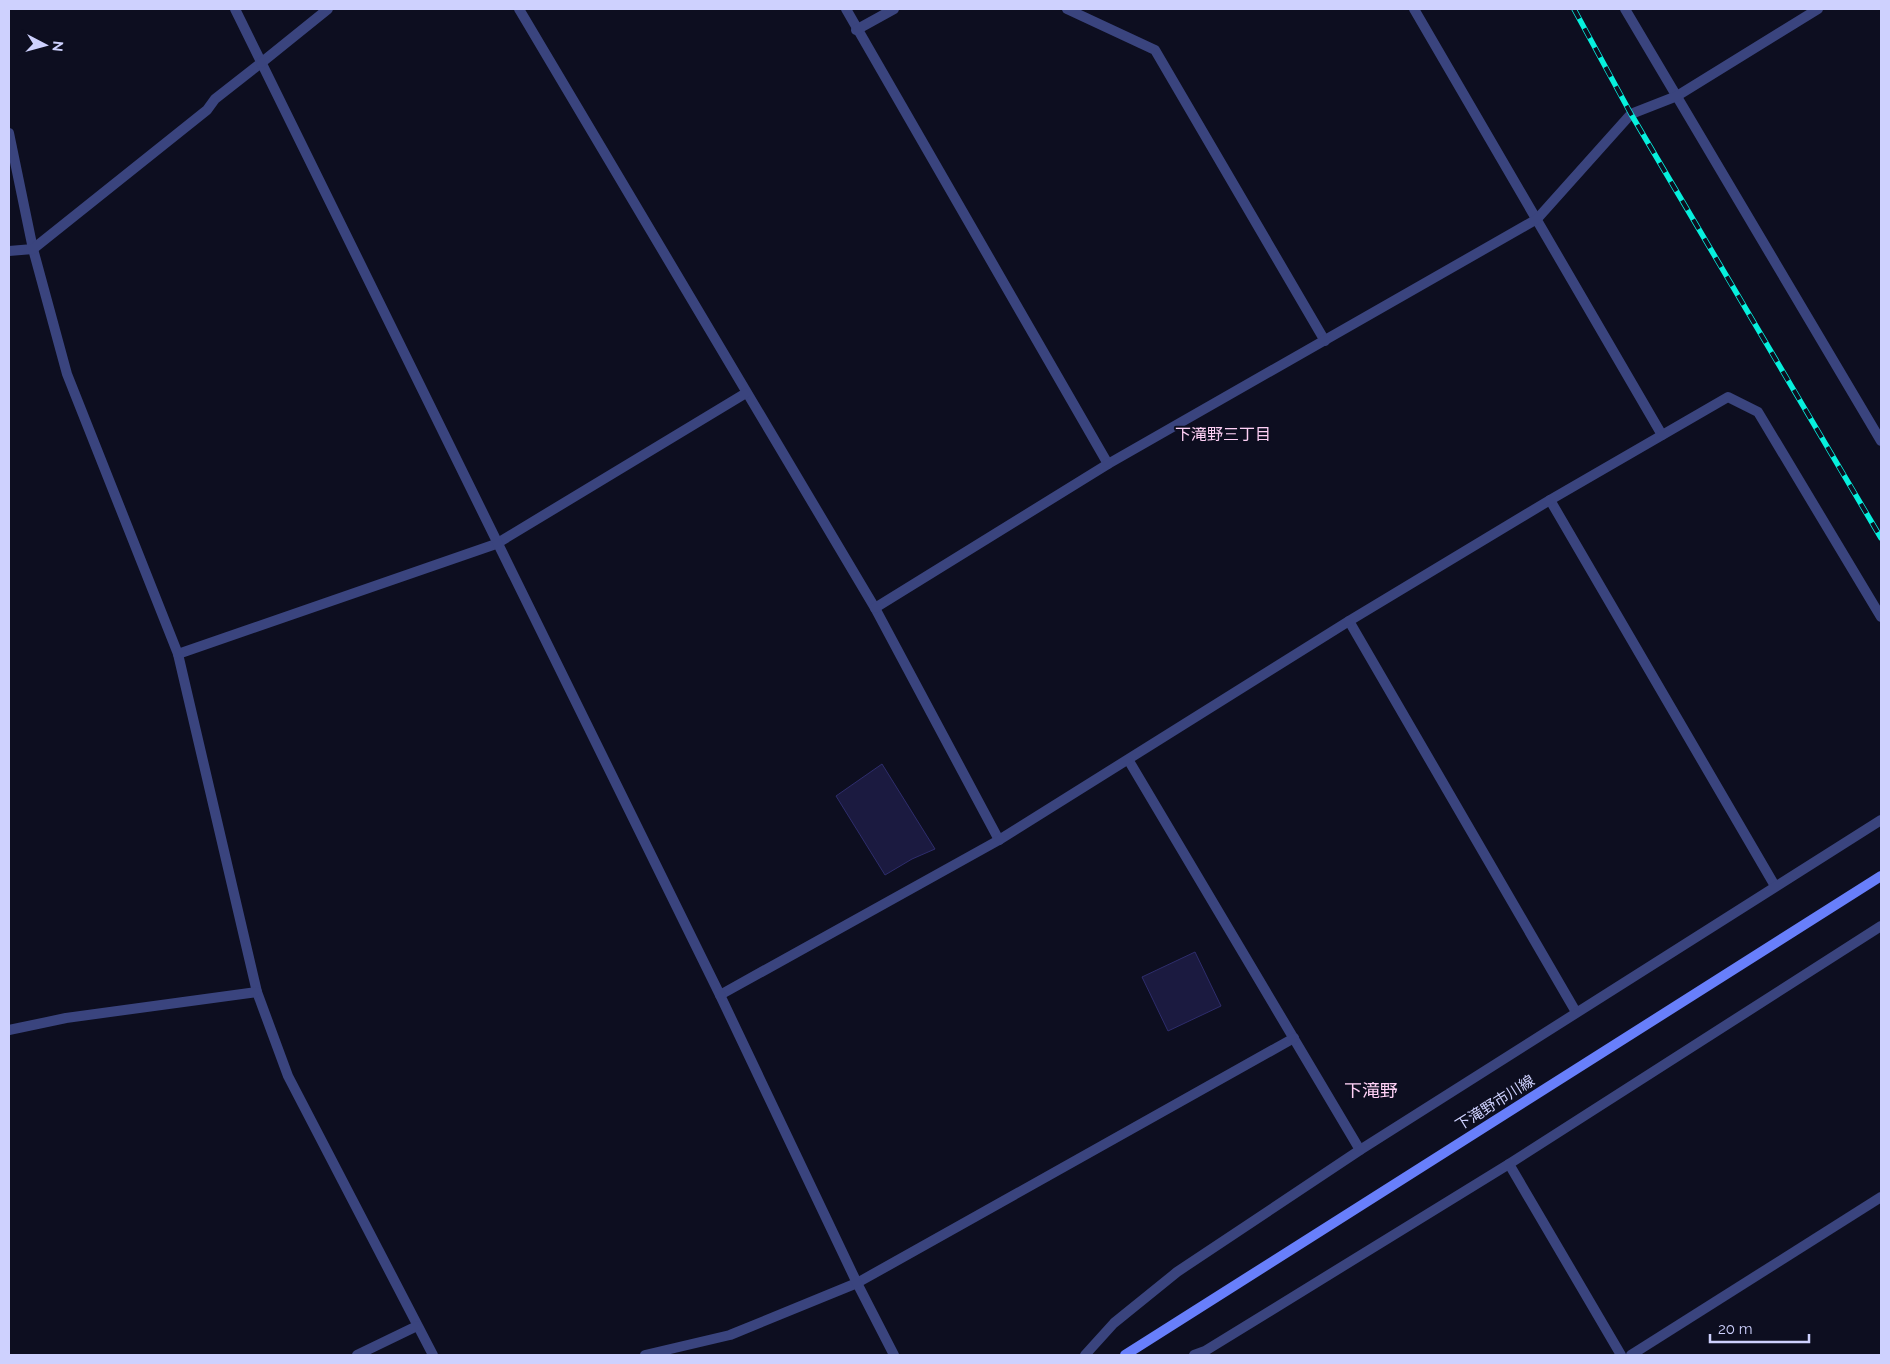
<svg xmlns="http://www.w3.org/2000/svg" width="1890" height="1364" viewBox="0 0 1890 1364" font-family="Raleway,'Noto Sans JP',sans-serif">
<rect width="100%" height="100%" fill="#0d0e20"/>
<!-- building -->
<g fill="#1b1a40" stroke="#2e2d6c">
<path d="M 882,764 L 935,849 L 912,859 L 885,875 L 836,796 Z"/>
<path d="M 1195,952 L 1221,1006 L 1168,1031 L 1142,977 Z"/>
</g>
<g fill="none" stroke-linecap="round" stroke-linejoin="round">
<!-- minor -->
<g stroke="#3a447e" stroke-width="10">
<path d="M 519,9 L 875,608 L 999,840"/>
<path d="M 846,9 L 1108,464"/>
<path d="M 1067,9 L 1155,50 L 1325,341"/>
<path d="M 1414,9 L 1662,435"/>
<path d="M 1625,9 L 1881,441"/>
<path d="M 856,30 L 894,9"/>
<path d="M 9,133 L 33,249 L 67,374 L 178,654 L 257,992 L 288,1076 L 433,1355"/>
<path d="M 9,251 L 33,249 L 207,110 L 215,99 L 261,63"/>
<path d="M 1550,500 L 1775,886"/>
<path d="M 875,608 L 1108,464 L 1537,219 L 1631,114 L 1677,96 L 1818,9"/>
<path d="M 1349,621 L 1576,1012"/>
<path d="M 178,654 L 496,544 L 746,393"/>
<path d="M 1129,761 L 1360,1150"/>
<path d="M 720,995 L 999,840 L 1349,621 L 1550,500 L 1728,397 L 1758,412 L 1881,617"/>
<path d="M 9,1030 L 66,1018 L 257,992"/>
<path d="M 1509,1164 L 1621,1355"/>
<path d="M 357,1355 L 417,1326"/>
<path d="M 645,1355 L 730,1335 L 857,1283 L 1294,1038"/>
<path d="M 1085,1355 L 1114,1323 L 1177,1272 L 1360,1150 L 1881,820"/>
<path d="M 1194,1355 L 1205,1351 L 1509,1164 L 1881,926"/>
<path d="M 1631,1355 L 1881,1197"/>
</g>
<!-- tertiary -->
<g stroke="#3a447e" stroke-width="10">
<path d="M 235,9 L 720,995 L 857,1283 L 894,1355"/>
<path d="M 261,63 L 328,9"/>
</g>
<!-- secondary -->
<path stroke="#687ffb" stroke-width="10" d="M 1125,1355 L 1881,876"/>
<defs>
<path id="rail" d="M 1574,9 L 1631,114 L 1881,538"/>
</defs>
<!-- rail casing -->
<use href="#rail" stroke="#07f0dd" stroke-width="5.5"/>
<!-- rail -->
<use href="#rail" stroke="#0d0e20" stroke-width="4" stroke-dasharray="11" stroke-linecap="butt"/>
</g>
<g text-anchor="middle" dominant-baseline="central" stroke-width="4" stroke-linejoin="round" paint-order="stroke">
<!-- street labels -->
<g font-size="15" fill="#ced1fe" stroke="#0d0e20">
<text transform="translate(1495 1103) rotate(-32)">下滝野市川線</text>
</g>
<!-- neighbourhood labels -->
<g font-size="16" fill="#fed0f5" stroke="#0d0e20">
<text x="1223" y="434">下滝野三丁目</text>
</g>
<!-- quarter labels -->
<g font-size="18" fill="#fed0f5" stroke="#0d0e20">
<text x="1371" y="1090">下滝野</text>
</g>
</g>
<!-- border -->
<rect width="1890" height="1364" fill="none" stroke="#ced1fe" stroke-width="20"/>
<!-- north arrow -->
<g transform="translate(45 45) rotate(96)" stroke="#0d0e20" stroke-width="4" paint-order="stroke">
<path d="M0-4L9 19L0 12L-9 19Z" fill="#ced1fe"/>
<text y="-8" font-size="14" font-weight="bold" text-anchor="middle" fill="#ced1fe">N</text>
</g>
<!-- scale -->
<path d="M1710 1334v8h99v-8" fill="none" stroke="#ced1fe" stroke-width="2.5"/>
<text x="1718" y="1334" font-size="15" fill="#ced1fe" stroke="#0d0e20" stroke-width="4" paint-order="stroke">20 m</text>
</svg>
